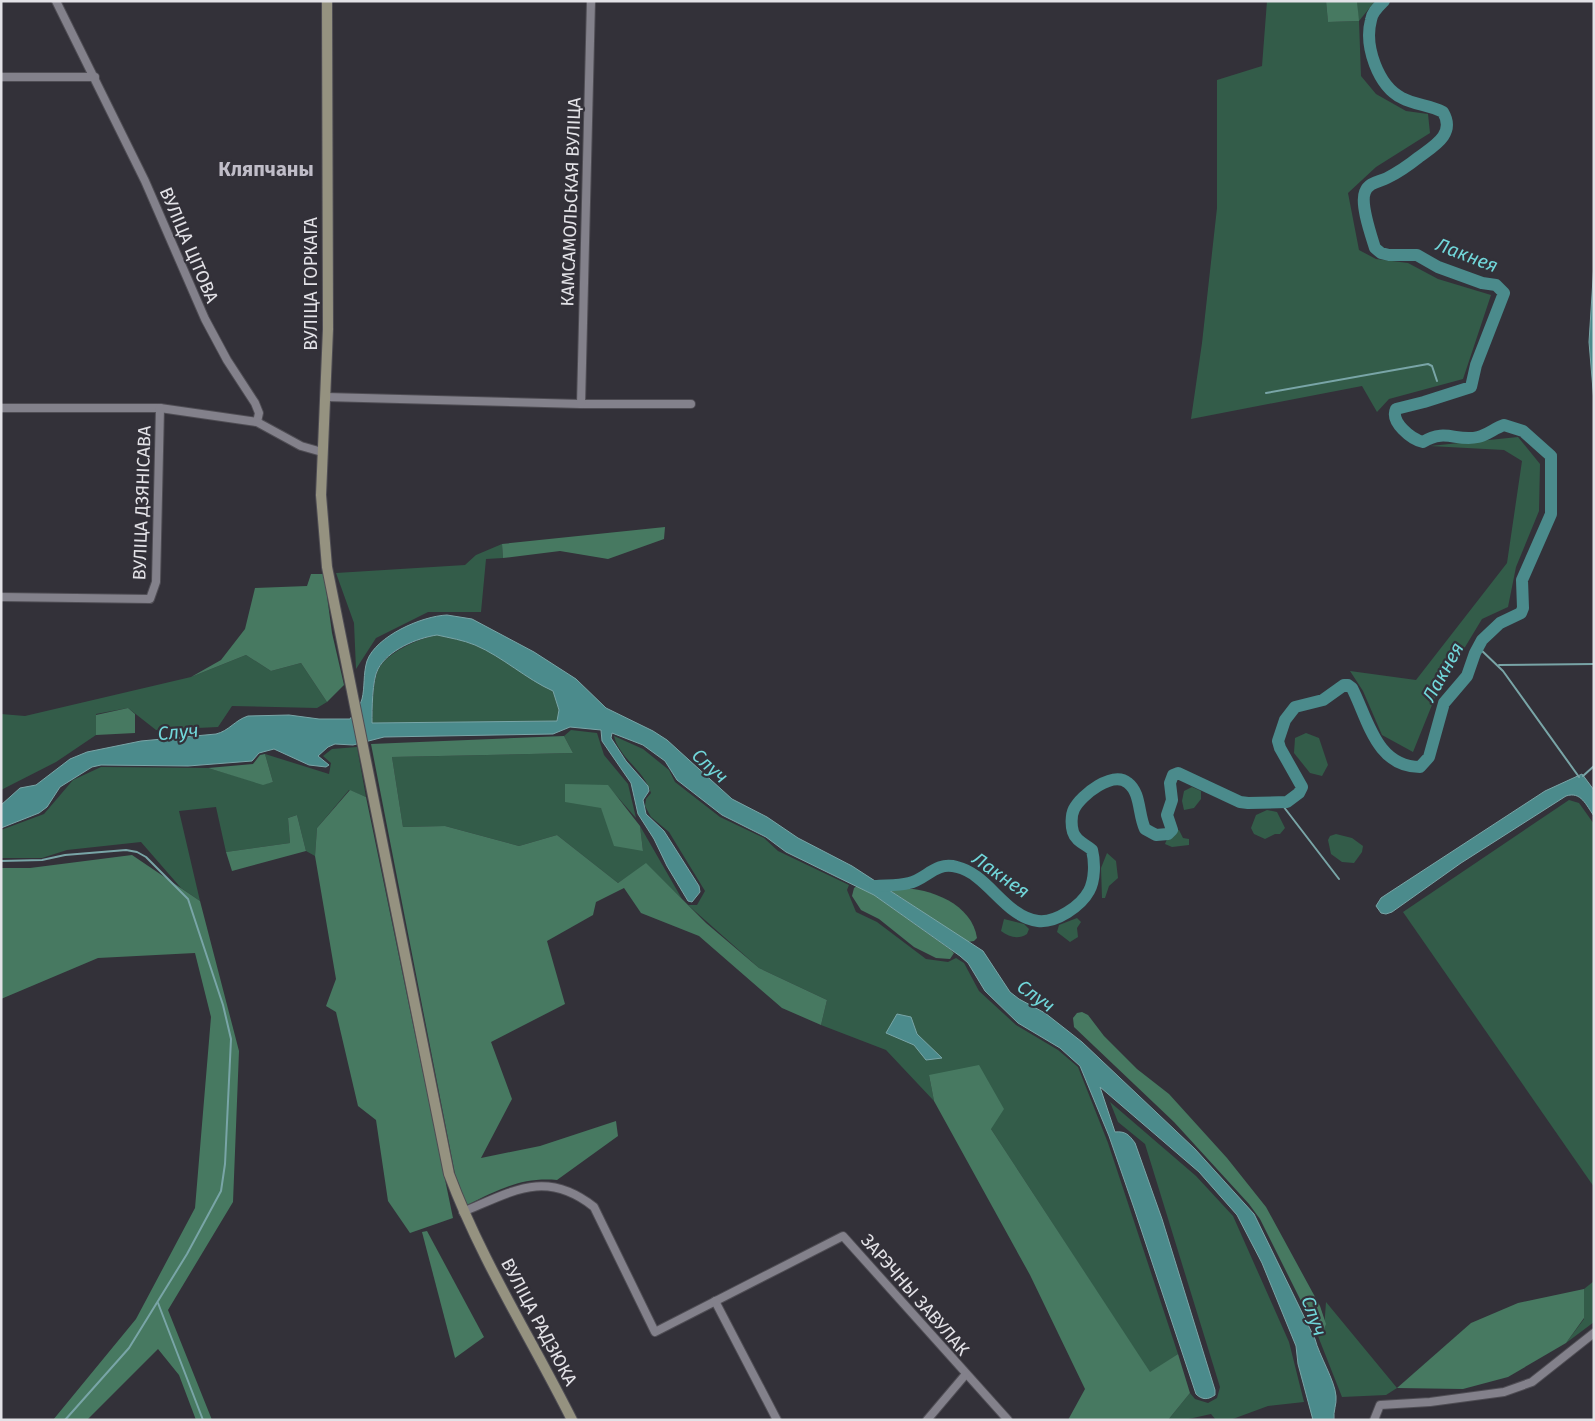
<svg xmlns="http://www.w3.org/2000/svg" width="1595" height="1421" viewBox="0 0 1595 1421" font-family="'Fira Sans',sans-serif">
<rect width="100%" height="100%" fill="#333139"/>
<!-- green -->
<g fill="#335c49">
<path d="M 1267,1 L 1326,1 L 1328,22 L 1358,21 L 1357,1 L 1375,1 L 1359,21 L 1361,76 L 1376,94 L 1406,111 L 1428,114 L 1430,133 L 1376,167 L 1348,193 L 1359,250 L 1376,259 L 1408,263 L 1438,279 L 1491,295 L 1463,379 L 1389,399 L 1377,412 L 1362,386 L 1191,419 L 1202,343 L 1217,208 L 1217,80 L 1262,66 Z"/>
<path d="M 1518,437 L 1540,464 L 1539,511 L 1516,567 L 1508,607 L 1482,619 L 1436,695 L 1413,752 L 1382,735 L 1363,691 L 1350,671 L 1416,680 L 1507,563 L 1522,461 L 1504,450 L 1430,446 Z"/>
<path d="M 502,544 L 503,558 L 486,559 L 481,612 L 428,612 L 376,638 L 356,669 L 354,623 L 336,573 L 465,565 L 476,555 Z"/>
<path d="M 437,635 C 450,638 463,640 475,645 C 503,657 526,679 553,691 L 559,710 L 557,721 L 372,723 C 373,707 372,689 377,673 C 382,654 420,638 437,635 Z"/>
<path d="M 246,655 L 271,671 L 301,663 L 327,702 L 317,708 L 232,706 L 218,727 L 156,730 L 128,708 L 96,714 L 96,735 L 56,762 L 1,790 L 1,714 L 25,716 L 191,677 Z"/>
<path d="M 571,730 L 597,733 L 604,755 L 628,784 L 636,818 L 607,785 L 601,808 L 643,851 L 640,826 L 682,899 L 646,864 L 618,883 L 557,835 L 519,846 L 445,826 L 403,827 L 392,757 L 573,753 L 564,736 Z"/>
<path d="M 1306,733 L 1319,738 L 1328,765 L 1322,776 L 1310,773 L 1294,753 L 1295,738 Z"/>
<path d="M 614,736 L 643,749 L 669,770 L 675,782 L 720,817 L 764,838 L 778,851 L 849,885 L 847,890 L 856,912 L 877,922 L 926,959 L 948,962 L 956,958 L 964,963 L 979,991 L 1016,1025 L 1058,1050 L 1078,1067 L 1108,1143 L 1178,1354 L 1150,1373 L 991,1129 L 929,1075 L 934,1101 L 886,1050 L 821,1025 L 827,1000 L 759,968 L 688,905 L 697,905 L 705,891 L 669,832 L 651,817 L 645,806 L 646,799 L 651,793 C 645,771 619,758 614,736 Z"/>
<path d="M 357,747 L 366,797 L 349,790 L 317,828 L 315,856 L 306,851 L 297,815 L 288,818 L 290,843 L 226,852 L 216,807 L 179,811 L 200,901 L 181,888 L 141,842 L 67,850 L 42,858 L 1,858 L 1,830 L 44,814 L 73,780 L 101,767 L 208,768 L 263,784 L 273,782 L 265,754 L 329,774 L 331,763 L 323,756 L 332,749 Z"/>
<path d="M 1192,787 L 1201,791 L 1201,799 L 1194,808 L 1184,810 L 1182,801 L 1184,791 Z"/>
<path d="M 1569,800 L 1579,803 L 1594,824 L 1594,1187 L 1403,912 Z"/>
<path d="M 1267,810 L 1277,812 L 1285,828 L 1280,834 L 1275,834 L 1265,839 L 1254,834 L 1251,828 L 1256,815 Z"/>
<path d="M 1176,830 L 1179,830 L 1183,838 L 1189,839 L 1189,845 L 1172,847 L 1165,844 L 1167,839 Z"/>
<path d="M 1336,834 L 1352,838 L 1363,846 L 1362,852 L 1354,863 L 1342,862 L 1331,854 L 1328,840 L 1330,836 Z"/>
<path d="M 1107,853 L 1116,861 L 1118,878 L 1109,886 L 1105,898 L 1102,898 L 1101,868 Z"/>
<path d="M 1077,918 L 1081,922 L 1077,928 L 1078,937 L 1070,942 L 1057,932 L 1059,925 Z"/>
<path d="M 1004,919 L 1024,924 L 1029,929 L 1027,934 C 1018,940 1009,937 1001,931 Z"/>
<path d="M 1110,1102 L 1196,1176 L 1233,1216 L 1289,1342 L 1304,1402 L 1268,1406 L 1230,1420 L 1216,1420 L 1211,1414 L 1184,1420 L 1168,1420 L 1190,1393 L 1195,1399 L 1208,1403 L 1217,1398 L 1220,1387 L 1145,1144 L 1118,1122 Z"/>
<path d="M 1594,1281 L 1594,1322 L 1566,1343 L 1584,1319 L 1584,1289 Z"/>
<path d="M 1326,1302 L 1397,1388 L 1386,1395 L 1342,1397 L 1316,1331 L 1324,1329 Z"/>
</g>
<!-- forest -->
<g fill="#477961">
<path d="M 1326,1 L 1357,1 L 1359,21 L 1328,22 Z"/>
<path d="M 665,527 L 664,539 L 608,559 L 560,551 L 503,558 L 502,544 Z"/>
<path d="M 311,574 L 324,574 L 332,633 L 344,685 L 327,702 L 301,663 L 271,671 L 246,655 L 191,677 L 221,660 L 245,629 L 255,588 L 307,586 Z"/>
<path d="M 128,708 L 135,714 L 135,733 L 96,735 L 96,715 Z"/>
<path d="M 564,736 L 573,753 L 392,757 L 403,827 L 445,826 L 519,846 L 557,835 L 618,883 L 646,863 L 706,923 L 759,968 L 827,1000 L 821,1025 L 782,1008 L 699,936 L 641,913 L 624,888 L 596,902 L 593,915 L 547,941 L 565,1004 L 491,1042 L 512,1099 L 481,1158 L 540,1146 L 616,1121 L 618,1136 L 557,1180 C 521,1177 498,1190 467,1205 L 455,1174 L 371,744 Z"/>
<path d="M 265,754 L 273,782 L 263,785 L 208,768 L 253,764 L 260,755 Z"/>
<path d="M 565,784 L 608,785 L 640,826 L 643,851 L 614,846 L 601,808 L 565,802 Z"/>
<path d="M 350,790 L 366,797 L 453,1218 L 410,1233 L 388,1201 L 376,1120 L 358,1106 L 336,1012 L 326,1006 L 336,979 L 315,856 L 317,828 Z"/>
<path d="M 297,815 L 306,851 L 232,871 L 226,852 L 290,843 L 288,818 Z"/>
<path d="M 132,855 L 200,901 L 239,1051 L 233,1202 L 168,1310 L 212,1420 L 196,1420 L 179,1375 L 158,1349 L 87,1420 L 53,1420 L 136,1319 L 195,1208 L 211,1017 L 195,953 L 98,958 L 1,999 L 1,868 L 30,868 Z"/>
<path d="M 857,886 L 874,895 L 951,950 L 954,953 L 950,959 L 936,958 L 914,947 L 879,919 L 861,910 L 852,896 L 854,888 Z"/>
<path d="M 897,888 C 928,887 972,903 977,938 L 974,941 L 968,942 L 891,891 Z"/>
<path d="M 1082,1012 L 1088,1015 L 1104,1036 L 1137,1069 L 1169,1094 L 1227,1158 L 1266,1207 L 1320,1306 L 1326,1324 L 1324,1329 L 1316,1331 L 1260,1219 L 1249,1204 L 1174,1122 L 1074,1027 L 1073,1018 L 1077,1013 Z"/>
<path d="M 979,1065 L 1004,1109 L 991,1129 L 1150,1372 L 1178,1354 L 1190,1393 L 1168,1420 L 1068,1420 L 1085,1389 L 1030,1275 L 934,1101 L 929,1075 Z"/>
<path d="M 427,1231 L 484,1337 L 455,1358 L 422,1232 Z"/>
<path d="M 1584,1289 L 1584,1318 L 1566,1343 L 1508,1377 L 1463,1389 L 1397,1388 L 1471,1323 L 1518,1303 Z"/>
</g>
<!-- water -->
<g fill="#4b8b8c" stroke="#79a5a7" fill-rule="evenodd">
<path d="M 1594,263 L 1594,402 L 1589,342 Z"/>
<path d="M 447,615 L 472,619 L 534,652 L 576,679 L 606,708 L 653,731 L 667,740 L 732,799 L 767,817 L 798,838 L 852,866 L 983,951 L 1010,992 L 1019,999 L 1045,1013 L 1082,1042 L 1195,1149 L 1254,1214 L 1315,1339 C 1319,1355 1335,1381 1336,1396 C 1337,1404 1333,1411 1334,1420 L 1313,1420 L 1298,1364 L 1296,1346 L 1262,1263 L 1237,1215 L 1199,1172 L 1100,1087 L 1115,1132 C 1126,1131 1129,1135 1135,1143 L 1162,1219 L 1215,1390 L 1215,1395 C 1208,1400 1202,1400 1196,1394 L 1134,1208 L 1109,1136 L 1080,1066 L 1060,1048 L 1018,1023 L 985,991 L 968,963 L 960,956 L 874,895 L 786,852 L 766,837 L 722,815 L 677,780 L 665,761 L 643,745 L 612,733 L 611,738 L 626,761 L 648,786 L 649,791 L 643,800 L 646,814 L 664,831 L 699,886 L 700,892 L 692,902 L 688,901 L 667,866 L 654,839 L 638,814 L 631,783 L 602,741 L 601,730 L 570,727 L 553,734 L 384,737 L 353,745 L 335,744 L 328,747 L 318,756 L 329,765 L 326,767 L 309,765 L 274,749 L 259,753 L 252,761 L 188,766 L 101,765 L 92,767 L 60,787 L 47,807 L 39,813 L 1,828 L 1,805 L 20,788 L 36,785 L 70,759 L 87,752 L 141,741 L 216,734 C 229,731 235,720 248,716 L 289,715 L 319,719 L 350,719 C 354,713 360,706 362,699 C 365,687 363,674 367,661 C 376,636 422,616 447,615 ZM 437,635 C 450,638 463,640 475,645 C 503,657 526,679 553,691 L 559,710 L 557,721 L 372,723 C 372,710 372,680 378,669 C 388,650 417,638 437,635 Z"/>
<path d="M 1582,774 L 1594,790 L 1594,816 C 1586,805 1581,791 1566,796 L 1461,863 L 1392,912 L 1386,914 L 1381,913 L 1376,906 L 1381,898 L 1387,894 L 1545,791 Z"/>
<path d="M 897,1014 L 911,1017 L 917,1034 L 942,1058 L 926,1060 L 914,1045 L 886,1033 Z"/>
</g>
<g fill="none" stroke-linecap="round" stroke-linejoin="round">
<!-- stream -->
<g stroke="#79a5a7" stroke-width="2">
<path d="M 1266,393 L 1428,364 L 1432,366 L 1437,381"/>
<path d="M 1478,647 L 1503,671 L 1579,777"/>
<path d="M 1499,665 L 1594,664"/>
<path d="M 1583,776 L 1594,766"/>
<path d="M 1280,802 L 1339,879"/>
<path d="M 1,861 L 42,860 L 65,855 L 126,850 L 137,852 L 146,857 L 188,899 L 223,1005 L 231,1039 L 225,1164 L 221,1191 L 187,1254 L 129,1348 L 65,1420"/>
<path d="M 158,1303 L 203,1420"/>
</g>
<!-- river -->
<path stroke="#4b8b8c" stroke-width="12" d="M 875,886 C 885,885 898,886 909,883 C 927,879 935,861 957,867 C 988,874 1005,917 1038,921 C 1056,923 1081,906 1089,891 C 1095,880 1095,862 1092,850 C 1086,844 1076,842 1073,832 C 1071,826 1071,815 1074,809 C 1081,795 1113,770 1128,783 C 1141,793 1138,814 1145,829 L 1156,835 L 1168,834 L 1172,830 L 1167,815 L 1172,800 L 1170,783 L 1173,775 L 1178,773 L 1240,802 L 1248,803 L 1287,802 L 1299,793 L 1302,787 L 1280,748 L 1278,741 L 1285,720 L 1295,707 L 1323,700 L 1344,685 L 1348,685 L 1352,688 C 1368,719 1376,767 1420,767 L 1429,757 L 1444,703 L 1467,676 L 1475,653 L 1482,640 L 1500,623 L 1521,613 L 1523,608 L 1522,580 L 1551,514 L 1551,456 L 1523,431 L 1504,425 C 1495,428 1487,435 1478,437 C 1457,442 1445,428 1423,442 C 1411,439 1390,422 1396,409 L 1424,402 L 1471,387 L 1476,365 L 1504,293 L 1496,285 L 1482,283 L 1438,267 L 1417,255 L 1389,255 L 1381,253 L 1375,248 C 1371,235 1360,204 1365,192 C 1369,182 1379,182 1387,178 C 1399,172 1409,165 1419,157 C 1434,146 1456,134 1443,112 C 1430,105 1415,105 1402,98 C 1378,86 1364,46 1371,20 C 1372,12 1378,7 1384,1"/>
<defs>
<g id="street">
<path d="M 56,1 L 145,181 L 205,319 L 227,360 L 255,403 L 259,413 L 257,422"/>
<path d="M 1,77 L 95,77"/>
<path d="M 326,397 L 581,404 L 691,404"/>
<path d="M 581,404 L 591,1"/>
<path d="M 1,408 L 160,408 L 257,422 L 301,446 L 322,452"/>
<path d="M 1,597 L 150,599 L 156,582 L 160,408"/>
<path d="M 463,1212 C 513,1191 546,1169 594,1207 L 655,1332 L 843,1236 L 1008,1420"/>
<path d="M 715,1301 L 777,1420"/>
<path d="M 927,1420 L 966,1374"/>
<path d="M 1374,1420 L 1380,1405 L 1430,1402 L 1504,1392 L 1532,1382 L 1594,1333"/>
</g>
<path id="secondary" d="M 327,1 L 328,329 L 321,495 L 327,567 L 449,1174 C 481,1260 531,1338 572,1420"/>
</defs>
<!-- street casing -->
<use href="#street" stroke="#4f4d54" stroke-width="10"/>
<!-- secondary casing -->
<use href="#secondary" stroke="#4f4d54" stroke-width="12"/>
<!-- street -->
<use href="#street" stroke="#83818b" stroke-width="8"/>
<!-- secondary -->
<use href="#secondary" stroke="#959280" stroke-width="10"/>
</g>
<g text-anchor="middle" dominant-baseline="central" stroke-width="4.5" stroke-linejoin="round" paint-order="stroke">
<!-- street labels -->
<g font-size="18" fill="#e3e2e7" stroke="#333139">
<text transform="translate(571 202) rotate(-88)">КАМСАМОЛЬСКАЯ ВУЛІЦА</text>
<text transform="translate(189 245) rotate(67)">ВУЛІЦА ЦІТОВА</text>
<text transform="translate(311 284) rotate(-90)">ВУЛІЦА ГОРКАГА</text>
<text transform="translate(142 503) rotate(-88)">ВУЛІЦА ДЗЯНІСАВА</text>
<text transform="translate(915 1295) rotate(49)">ЗАРЭЧНЫ ЗАВУЛАК</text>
<text transform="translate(539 1322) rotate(62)">ВУЛІЦА РАДЗЮКА</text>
</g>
<!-- water labels -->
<g font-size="19" font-style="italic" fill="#71d7da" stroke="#333139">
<text transform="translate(1467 255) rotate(21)">Лакнея</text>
<text transform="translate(1443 672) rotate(-61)">Лакнея</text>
<text transform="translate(178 732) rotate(-5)">Случ</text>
<text transform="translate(710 766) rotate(42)">Случ</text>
<text transform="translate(1001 875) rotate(35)">Лакнея</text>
<text transform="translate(1036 996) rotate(35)">Случ</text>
<text transform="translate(1314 1316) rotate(70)">Случ</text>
</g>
<!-- quarter labels -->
<g font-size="20" font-weight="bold" fill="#c0bdc8" stroke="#333139">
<text x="266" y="169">Кляпчаны</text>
</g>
</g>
<!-- border -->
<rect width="1595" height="1421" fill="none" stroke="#e3e2e7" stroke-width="5"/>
</svg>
